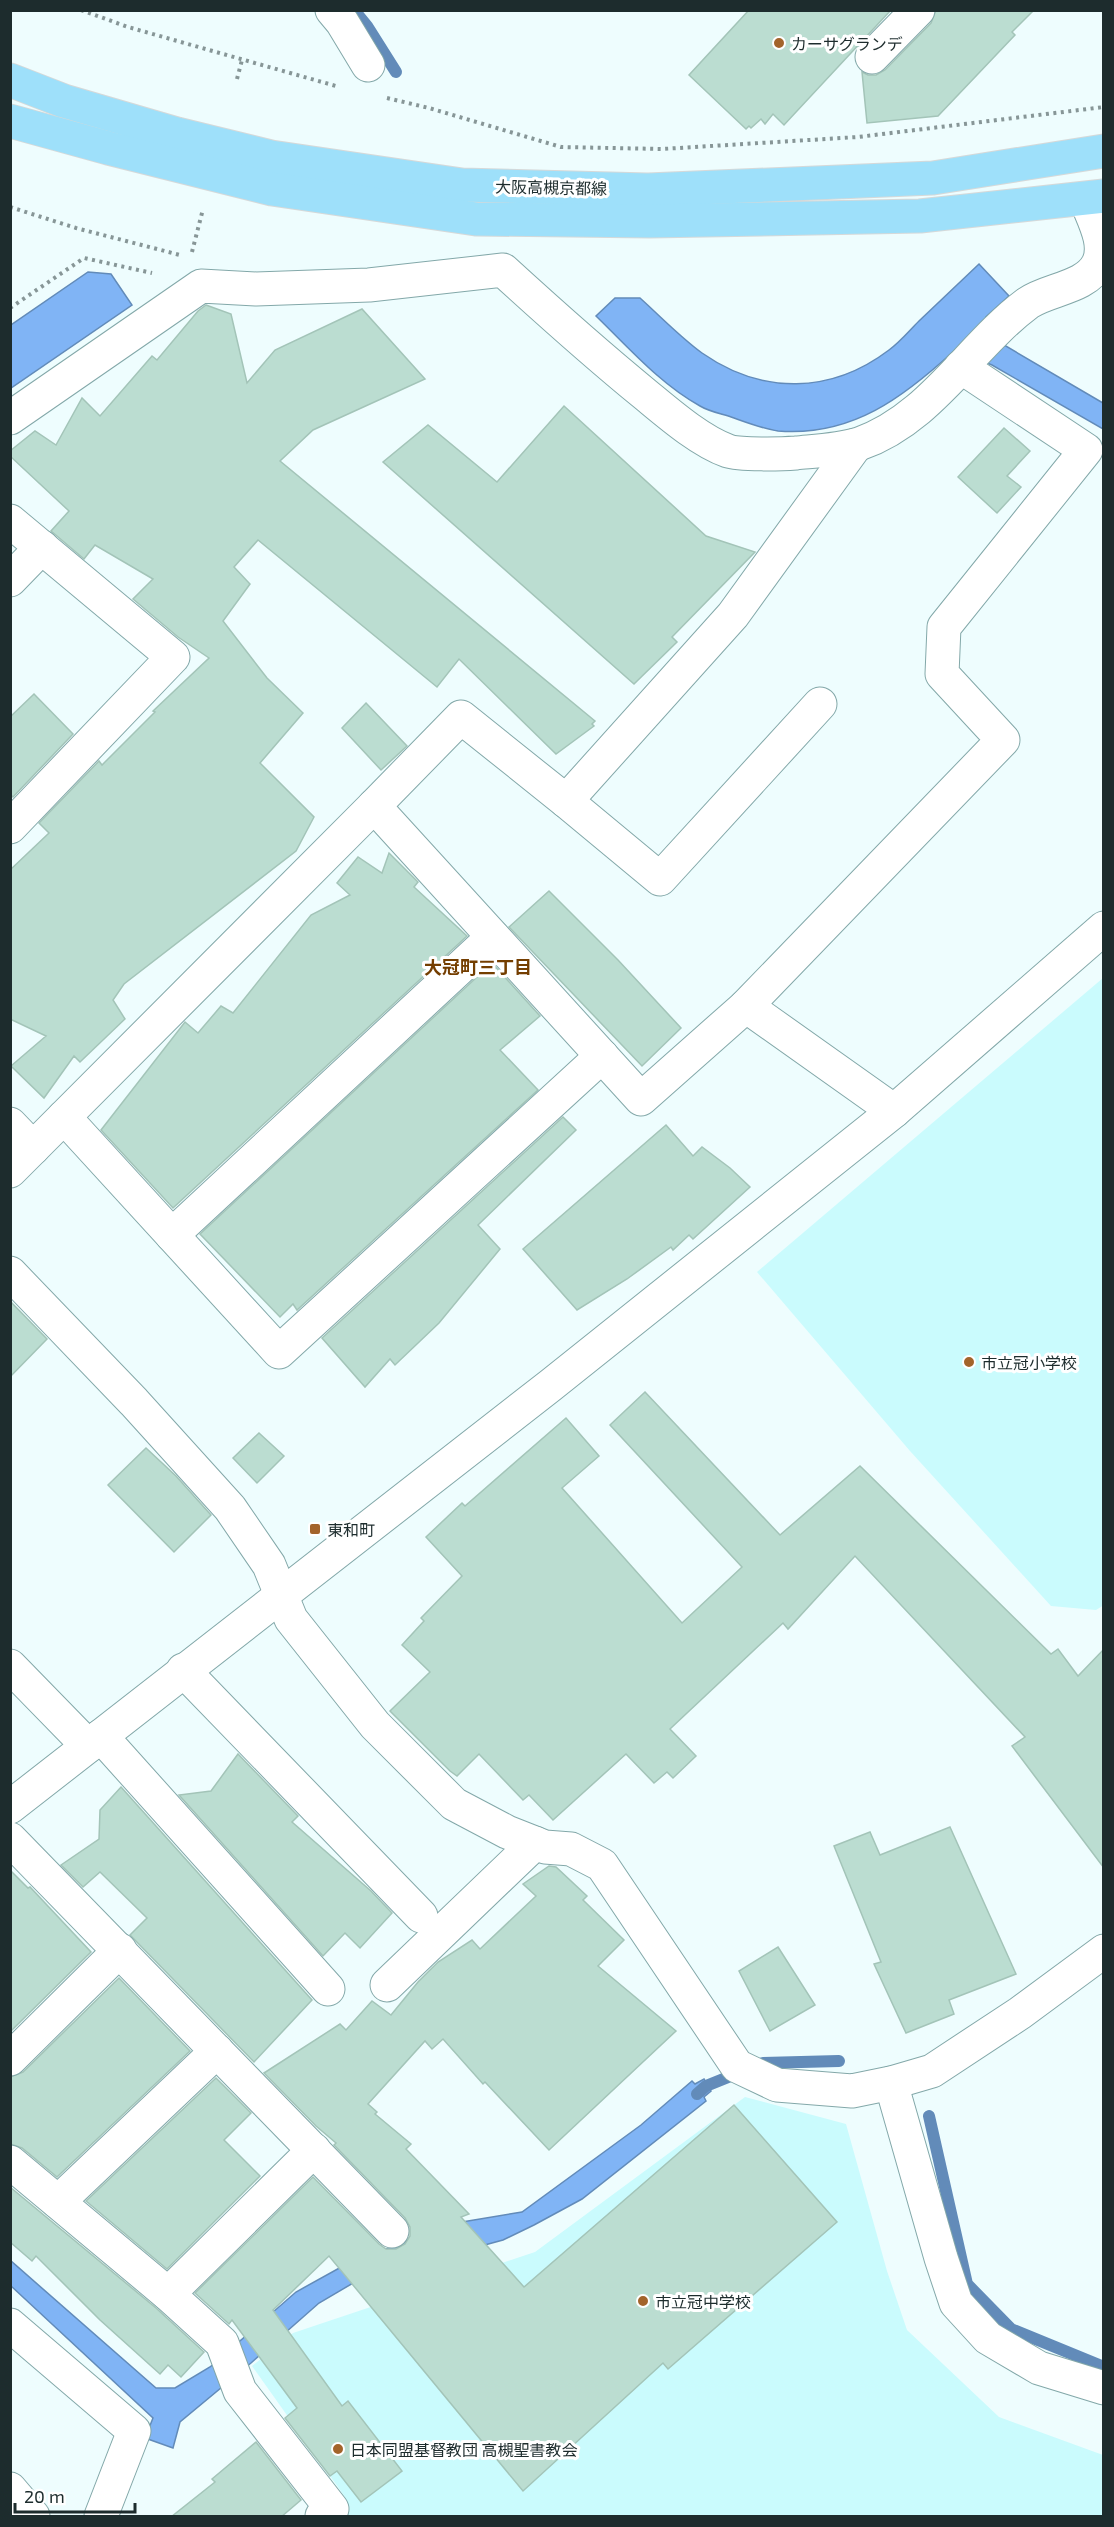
<svg xmlns="http://www.w3.org/2000/svg" width="1114" height="2527" viewBox="0 0 1114 2527" font-family="'Exo 2','Noto Sans JP',sans-serif">
<rect width="100%" height="100%" fill="#eefdfe"/>
<!-- built -->
<g fill="#cafbfd">
<path d="M 1103,978 L 1104,1605 L 1096,1610 L 1051,1606 L 910,1451 L 757,1272 Z"/>
<path d="M 745,2097 L 846,2124 L 887,2271 L 907,2330 L 999,2417 L 1103,2455 L 1103,2516 L 346,2516 L 345,2497 L 252,2366 L 293,2333 L 535,2252 Z"/>
</g>
<!-- water -->
<g fill="#80b4f5" stroke="#628bb9" stroke-width="1.5">
<path d="M 979,264 L 1009,296 L 986,317 L 1004,345 L 1103,403 L 1103,429 L 992,365 L 955,350 C 904,397 852,437 778,431 C 764,429 748,423 734,418 C 723,414 710,412 700,406 C 660,384 628,347 596,316 L 615,298 L 640,298 C 660,316 680,337 702,353 C 762,395 831,394 889,350 C 900,342 909,331 919,321 C 939,302 959,283 979,264 Z"/>
<path d="M 88,272 L 111,274 L 132,305 L 11,388 L 11,325 Z"/>
<path d="M 704,2079 L 711,2091 L 704,2097 L 706,2101 L 582,2199 L 534,2225 L 503,2240 L 360,2279 L 319,2303 L 251,2363 L 180,2422 L 173,2448 L 145,2438 L 153,2418 L 11,2286 L 11,2261 L 156,2388 L 175,2388 L 210,2367 L 296,2292 L 343,2266 L 450,2224 L 522,2212 L 641,2125 L 692,2081 L 695,2084 Z"/>
</g>
<g fill="none" stroke-linecap="round" stroke-linejoin="round">
<!-- stream -->
<g stroke="#628bb9" stroke-width="12">
<path d="M 354,10 L 367,26 L 396,72"/>
<path d="M 697,2094 L 706,2086 L 763,2063 L 839,2061"/>
<path d="M 929,2116 L 967,2284 L 1011,2329 L 1104,2367"/>
</g>
</g>
<!-- building -->
<g fill="#bbddd1" stroke="#a3c4b8" stroke-width="1.5">
<path d="M 749,10 L 891,10 L 784,125 L 773,114 L 765,124 L 761,119 L 751,128 L 749,126 L 746,129 L 689,75 Z"/>
<path d="M 936,10 L 1034,10 L 1012,32 L 1015,35 L 938,116 L 867,123 L 862,72 L 868,75 L 876,75 L 885,70 L 931,23 Z"/>
<path d="M 206,305 L 231,314 L 247,383 L 275,350 L 362,309 L 425,379 L 313,430 L 280,461 L 595,721 L 592,724 L 594,726 L 556,754 L 459,659 L 437,687 L 258,540 L 234,567 L 250,584 L 223,621 L 267,678 L 303,713 L 260,763 L 314,817 L 296,851 L 124,984 L 113,1000 L 125,1019 L 80,1062 L 74,1056 L 44,1098 L 11,1066 L 46,1036 L 10,1019 L 10,870 L 49,833 L 39,823 L 99,761 L 102,765 L 155,712 L 153,711 L 209,658 L 178,637 L 133,599 L 153,579 L 95,545 L 84,559 L 51,531 L 69,511 L 10,456 L 10,451 L 35,431 L 56,445 L 82,398 L 100,416 L 152,356 L 157,360 L 198,311 Z"/>
<path d="M 564,406 L 706,536 L 755,552 L 672,637 L 677,642 L 634,684 L 383,462 L 428,425 L 497,482 Z"/>
<path d="M 1004,428 L 1030,451 L 1007,476 L 1021,487 L 997,513 L 958,477 Z"/>
<path d="M 34,694 L 73,734 L 13,797 L 10,794 L 10,717 Z"/>
<path d="M 366,703 L 407,746 L 381,770 L 342,728 Z"/>
<path d="M 389,853 L 418,882 L 414,887 L 467,936 L 173,1208 L 101,1130 L 185,1022 L 198,1033 L 221,1006 L 233,1013 L 311,915 L 350,895 L 337,883 L 358,857 L 382,873 Z"/>
<path d="M 549,891 L 618,960 L 681,1028 L 642,1066 L 509,927 Z"/>
<path d="M 492,963 L 540,1016 L 500,1050 L 538,1090 L 297,1310 L 293,1304 L 280,1317 L 200,1234 Z"/>
<path d="M 563,1117 L 576,1130 L 478,1225 L 500,1249 L 439,1323 L 395,1365 L 390,1359 L 365,1387 L 322,1338 Z"/>
<path d="M 666,1125 L 693,1156 L 702,1147 L 730,1168 L 750,1187 L 693,1239 L 689,1235 L 673,1250 L 671,1247 L 627,1279 L 577,1310 L 523,1249 Z"/>
<path d="M 10,1301 L 47,1339 L 10,1377 Z"/>
<path d="M 645,1392 L 780,1535 L 860,1466 L 1051,1654 L 1058,1649 L 1078,1676 L 1104,1649 L 1104,1868 L 1012,1746 L 1025,1737 L 855,1556 L 788,1629 L 783,1623 L 670,1729 L 696,1756 L 673,1778 L 667,1772 L 654,1783 L 626,1754 L 553,1820 L 529,1795 L 523,1800 L 479,1754 L 457,1776 L 450,1771 L 390,1711 L 430,1672 L 402,1645 L 424,1621 L 421,1618 L 462,1576 L 426,1537 L 462,1503 L 465,1506 L 566,1418 L 599,1456 L 562,1488 L 682,1623 L 742,1567 L 610,1425 Z"/>
<path d="M 259,1433 L 284,1456 L 257,1483 L 233,1458 Z"/>
<path d="M 146,1448 L 176,1476 L 211,1515 L 174,1552 L 108,1485 Z"/>
<path d="M 238,1754 L 298,1816 L 292,1822 L 371,1891 L 392,1913 L 360,1948 L 345,1933 L 323,1956 L 179,1795 L 211,1791 Z"/>
<path d="M 121,1787 L 312,2000 L 254,2062 L 130,1935 L 147,1918 L 100,1872 L 83,1887 L 61,1865 L 99,1839 L 100,1810 Z"/>
<path d="M 950,1827 L 1016,1974 L 949,2000 L 954,2014 L 906,2033 L 874,1964 L 881,1962 L 834,1846 L 870,1832 L 880,1855 Z"/>
<path d="M 549,1866 L 556,1867 L 587,1896 L 583,1900 L 624,1940 L 598,1966 L 676,2031 L 549,2150 L 485,2082 L 483,2084 L 443,2039 L 432,2049 L 425,2041 L 368,2104 L 377,2112 L 375,2114 L 411,2144 L 406,2149 L 469,2214 L 461,2217 L 524,2287 L 734,2105 L 837,2222 L 668,2369 L 663,2363 L 523,2491 L 329,2256 L 273,2310 L 342,2406 L 348,2401 L 402,2471 L 361,2502 L 337,2471 L 330,2476 L 285,2418 L 297,2408 L 232,2320 L 229,2324 L 195,2293 L 313,2177 L 379,2244 L 386,2249 L 396,2249 L 405,2244 L 410,2236 L 410,2227 L 405,2218 L 334,2145 L 336,2143 L 316,2126 L 264,2073 L 340,2024 L 346,2030 L 372,2001 L 391,2015 L 418,1982 L 438,1962 L 472,1940 L 480,1949 L 536,1896 L 523,1884 Z"/>
<path d="M 10,1870 L 28,1888 L 30,1887 L 91,1952 L 10,2032 Z"/>
<path d="M 778,1947 L 815,2005 L 770,2031 L 739,1971 Z"/>
<path d="M 119,1978 L 190,2051 L 57,2177 L 22,2148 L 10,2144 L 10,2077 L 23,2072 Z"/>
<path d="M 216,2078 L 251,2113 L 224,2140 L 260,2176 L 167,2269 L 86,2201 Z"/>
<path d="M 10,2187 L 156,2308 L 204,2352 L 181,2377 L 168,2365 L 160,2374 L 100,2320 L 36,2256 L 32,2261 L 10,2242 Z"/>
<path d="M 256,2442 L 301,2500 L 281,2517 L 171,2517 L 215,2482 L 212,2479 Z"/>
</g>
<g fill="none" stroke-linecap="round" stroke-linejoin="round">
<defs>
<g id="minor">
<path d="M 332,10 L 342,22 L 368,65"/>
<path d="M 872,57 L 918,10"/>
<path d="M 10,418 L 201,286 L 256,289 L 369,285 L 503,270 C 550,313 597,355 646,395 C 669,414 700,441 728,451 C 740,455 782,454 796,453 C 816,451 839,450 859,444 C 931,419 969,347 1028,303 C 1048,289 1086,288 1098,264 C 1108,244 1093,219 1086,200"/>
<path d="M 10,521 L 173,657 L 10,827"/>
<path d="M 10,580 L 42,547"/>
<path d="M 566,801 L 660,879 L 820,704"/>
<path d="M 746,1006 L 641,1099 L 374,806 L 461,717 L 566,801 L 733,615 L 856,445"/>
<path d="M 894,1111 L 746,1006 L 1003,740 L 942,674 L 944,627 L 1086,450 L 961,367"/>
<path d="M 64,1117 L 279,1352 L 602,1056"/>
<path d="M 10,1124 L 33,1148 L 374,806"/>
<path d="M 10,1171 L 33,1148"/>
<path d="M 172,1235 L 493,937"/>
<path d="M 10,1273 L 134,1402 L 230,1508 L 269,1565 L 291,1619 L 375,1725 L 454,1804 L 507,1832 L 545,1847 L 571,1849 L 602,1865 L 737,2066 L 777,2085 L 852,2091 L 891,2083 L 932,2071 L 1020,2013 L 1104,1951"/>
<path d="M 10,1666 L 88,1746"/>
<path d="M 183,1670 L 421,1916"/>
<path d="M 101,1736 L 328,1989"/>
<path d="M 10,1807 L 551,1385 L 894,1111 L 1104,928"/>
<path d="M 10,1839 L 392,2231"/>
<path d="M 387,1985 L 535,1843"/>
<path d="M 10,2059 L 120,1950"/>
<path d="M 891,2083 L 941,2258 L 956,2303 L 988,2338 L 1039,2368 L 1104,2388"/>
<path d="M 10,2162 L 168,2294 L 222,2343 L 240,2391 L 332,2509 L 322,2516"/>
<path d="M 58,2202 L 217,2051"/>
<path d="M 168,2294 L 314,2150"/>
<path d="M 10,2325 L 134,2431 L 101,2516"/>
<path d="M 10,2489 L 33,2516"/>
</g>
<g id="major">
<path d="M 10,80 L 64,101 L 177,134 L 271,157 L 462,185 L 648,190 L 933,178 L 1104,151"/>
<path d="M 10,121 L 108,148 L 272,189 L 476,219 L 650,221 L 920,216 L 1104,196"/>
</g>
</defs>
<!-- minor casing -->
<use href="#minor" stroke="#83a8a9" stroke-width="35"/>
<!-- major casing -->
<use href="#major" stroke="#d6d9d9" stroke-width="35"/>
<!-- path -->
<g stroke="#879697" stroke-width="4" stroke-dasharray="3 4.5" stroke-linecap="butt">
<path d="M 81,10 L 128,27 L 336,86"/>
<path d="M 237,79 L 242,60"/>
<path d="M 387,98 L 429,108 L 561,147 L 662,149 L 858,137 L 1104,107"/>
<path d="M 10,207 L 76,228 L 180,255"/>
<path d="M 192,252 L 203,209"/>
<path d="M 10,308 L 84,258 L 152,273"/>
</g>
<!-- minor -->
<use href="#minor" stroke="#fff" stroke-width="33"/>
<!-- major -->
<use href="#major" stroke="#9ee0fa" stroke-width="33"/>
</g>
<!-- markers -->
<g fill="#a3642b" stroke="#fff" stroke-width="2">
<circle cx="779" cy="43" r="6"/>
<circle cx="969" cy="1362" r="6"/>
<rect x="309" y="1523" width="12" height="12" rx="3"/>
<circle cx="643" cy="2301" r="6"/>
<circle cx="338" cy="2449" r="6"/>
</g>
<g text-anchor="middle" dominant-baseline="central" stroke-width="6" stroke-linejoin="round" paint-order="stroke">
<!-- poi labels -->
<g font-size="16" fill="#1d2c2d" stroke="#fff" text-anchor="start">
<text x="791" y="43">カーサグランデ</text>
<text x="981" y="1362">市立冠小学校</text>
<text x="327" y="1529">東和町</text>
<text x="655" y="2301">市立冠中学校</text>
<text x="350" y="2449">日本同盟基督教団 高槻聖書教会</text>
</g>
<!-- street labels -->
<g font-size="16" fill="#1d2c2d" stroke="#fff">
<text transform="translate(551 187) rotate(1)">大阪高槻京都線</text>
</g>
<!-- neighbourhood labels -->
<g font-size="18" font-weight="bold" fill="#743e00" stroke="#fff">
<text x="478" y="967">大冠町三丁目</text>
</g>
</g>
<!-- border -->
<rect width="1114" height="2527" fill="none" stroke="#1d2c2d" stroke-width="24"/>
<!-- scale -->
<path d="M15 2503v9h120v-9" fill="none" stroke="#1d2c2d" stroke-width="3"/>
<text x="24" y="2503" font-size="18" fill="#1d2c2d" stroke="#ffffff" stroke-width="4.5" paint-order="stroke">20 m</text>
</svg>
